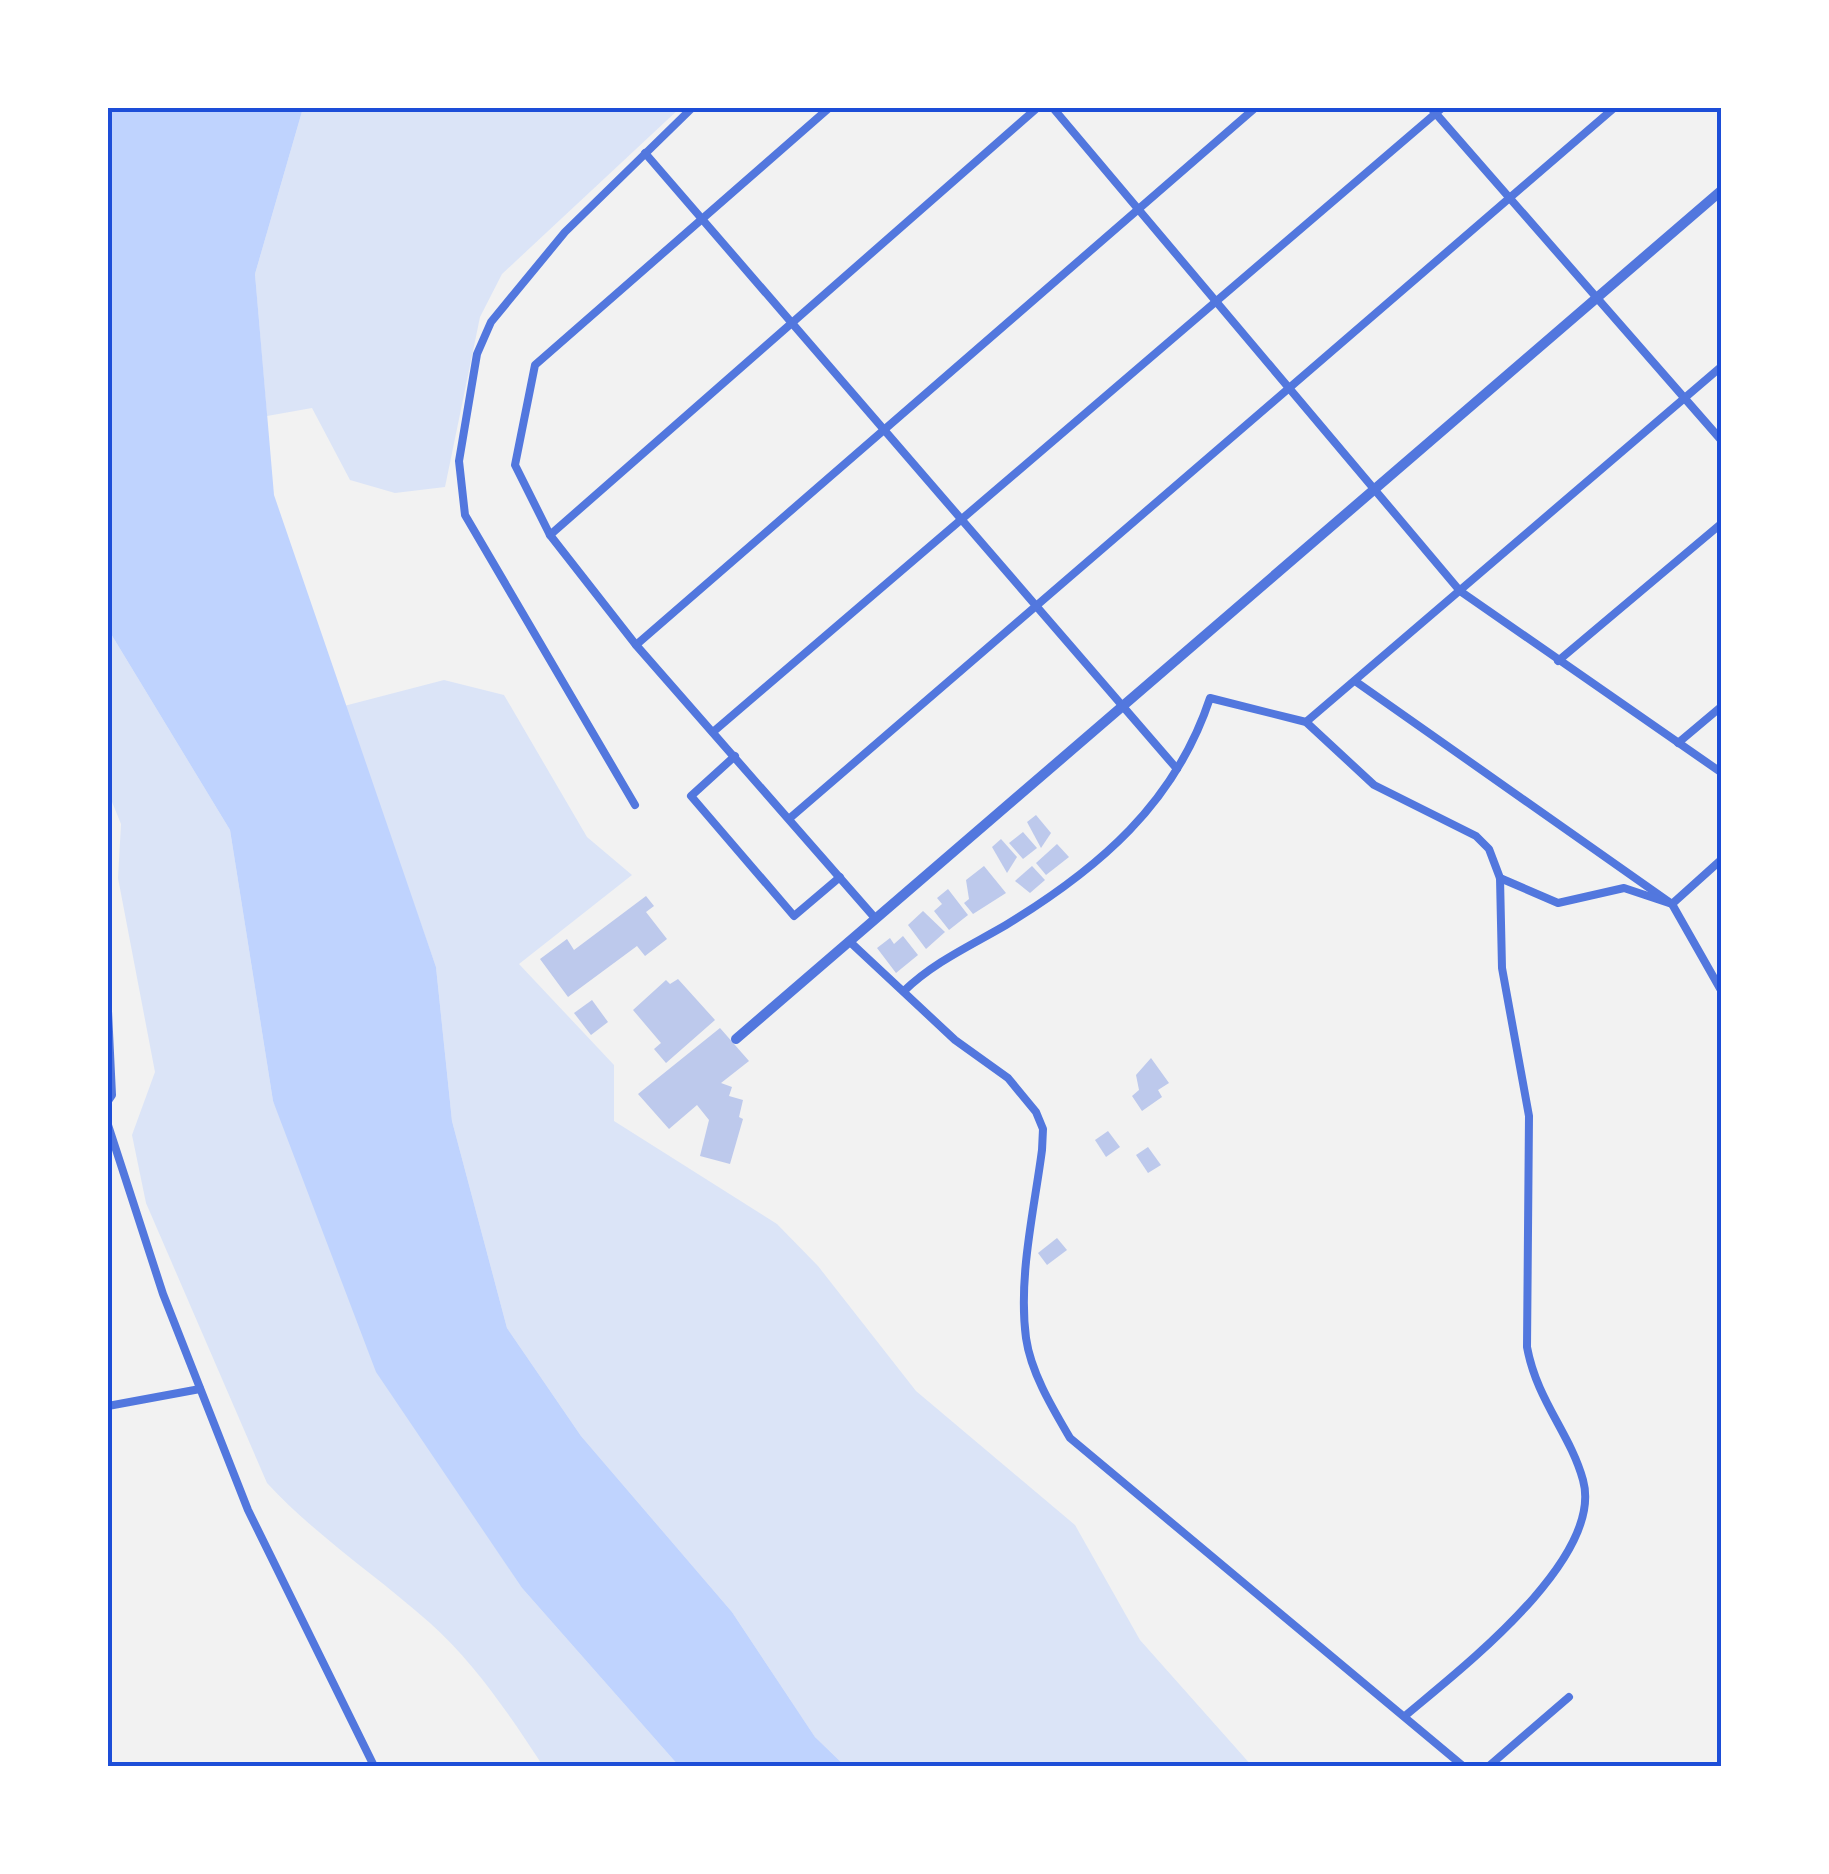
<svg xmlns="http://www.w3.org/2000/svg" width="1829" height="1874" viewBox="0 0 1829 1874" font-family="'Archivo Narrow',sans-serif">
<rect width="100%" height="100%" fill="#f2f2f2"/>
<!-- green -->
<g fill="#dbe4f7">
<path d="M 303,108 L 680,108 L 502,274 L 480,317 L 445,487 L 395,493 L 350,480 L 312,408 L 267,416 L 255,274 Z"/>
<path d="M 108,629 L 230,830 L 273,1101 L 475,1517 L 522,1588 L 679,1766 L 543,1766 C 511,1717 474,1662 430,1623 C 376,1575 316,1536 267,1483 L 146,1203 L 132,1135 L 155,1072 L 118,878 L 121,824 L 108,792 Z"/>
<path d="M 444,680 L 504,695 L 587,837 L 632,875 L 519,964 L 614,1065 L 614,1121 L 777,1224 L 818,1266 L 916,1391 L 1075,1525 L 1140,1640 L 1252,1766 L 845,1766 L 815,1737 L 732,1612 L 581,1436 L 507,1328 L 452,1121 L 436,967 L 344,706 Z"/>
</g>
<!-- water -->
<path fill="#bfd3fe" d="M 108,108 L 303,108 L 255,274 L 274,495 L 436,967 L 452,1121 L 507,1328 L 581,1436 L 732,1612 L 815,1737 L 845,1766 L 679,1766 L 522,1588 L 376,1372 L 273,1101 L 230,830 L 108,629 Z"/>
<!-- building -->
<g fill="#bdc9ec">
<path d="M 1036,815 L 1051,833 L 1041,848 L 1027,822 Z"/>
<path d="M 1023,832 L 1037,848 L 1023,859 L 1009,843 Z"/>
<path d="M 1001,839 L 1017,857 L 1007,873 L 992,847 Z"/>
<path d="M 1057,844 L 1069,857 L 1046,875 L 1036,863 Z"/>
<path d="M 984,866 L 1006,893 L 973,914 L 964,903 L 969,899 L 966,880 Z"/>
<path d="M 1032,866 L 1045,880 L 1030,893 L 1015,881 Z"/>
<path d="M 948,889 L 968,915 L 949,930 L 934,911 L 942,904 L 937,898 Z"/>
<path d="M 646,896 L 654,906 L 646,912 L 667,939 L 645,956 L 637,946 L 568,997 L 540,959 L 567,939 L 574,950 Z"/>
<path d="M 923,911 L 945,932 L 926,949 L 908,925 Z"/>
<path d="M 903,936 L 918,955 L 896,973 L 877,948 L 890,938 L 894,944 Z"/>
<path d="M 678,979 L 715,1020 L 666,1063 L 654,1049 L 661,1043 L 633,1010 L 666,980 L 670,984 Z"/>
<path d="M 592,1000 L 608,1022 L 591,1035 L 574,1013 Z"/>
<path d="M 720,1028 L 749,1061 L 721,1083 L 732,1087 L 729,1096 L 743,1100 L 739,1117 L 743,1119 L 730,1164 L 700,1156 L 709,1120 L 697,1105 L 669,1129 L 638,1094 Z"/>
<path d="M 1151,1058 L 1169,1083 L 1158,1090 L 1162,1097 L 1142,1111 L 1132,1096 L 1139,1090 L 1136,1075 Z"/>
<path d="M 1108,1131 L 1120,1147 L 1106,1157 L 1095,1140 Z"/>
<path d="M 1148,1147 L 1161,1165 L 1148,1173 L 1136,1155 Z"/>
<path d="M 1057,1238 L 1067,1250 L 1047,1265 L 1038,1253 Z"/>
</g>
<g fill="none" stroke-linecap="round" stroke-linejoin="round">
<!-- minor -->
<g stroke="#5277de" stroke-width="8">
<path d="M 829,108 L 535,365 L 515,465 L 550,535 L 636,645 L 875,918"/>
<path d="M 1053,108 L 1460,591 L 1722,773"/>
<path d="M 1431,108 L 1722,441"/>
<path d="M 645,153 L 1177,769"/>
<path d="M 550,535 L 1037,108"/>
<path d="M 636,645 L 1255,108"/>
<path d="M 1558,661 L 1722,523"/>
<path d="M 1355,681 L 1672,904 L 1722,992"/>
<path d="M 1306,722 L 1722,366"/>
<path d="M 713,732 L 1442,108"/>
<path d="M 1678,743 L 1722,706"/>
<path d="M 735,756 L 691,796 L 794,916 L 840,877"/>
<path d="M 635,805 L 465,515 L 459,461 L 477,354 L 491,322 L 565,232 L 692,108"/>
<path d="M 790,818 L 1614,108"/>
<path d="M 1500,878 L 1558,903 L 1624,888 L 1672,904 L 1722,859"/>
<path d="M 849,941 L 955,1040 L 1008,1078 L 1036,1112 L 1043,1129 L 1042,1150 C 1034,1211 1018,1277 1026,1338 C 1031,1373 1053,1409 1070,1438 L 1463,1766"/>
<path d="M 904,991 C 934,962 970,946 1006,925 C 1098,869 1175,804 1210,698 L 1306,722 L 1374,785 L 1476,836 L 1489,849 L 1500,878 L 1502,968 L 1529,1116 L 1527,1347 C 1537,1401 1570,1433 1583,1480 C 1605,1559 1458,1671 1405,1716"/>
<path d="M 108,1011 L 112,1095 L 108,1101"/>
<path d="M 108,1125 L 163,1294 L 248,1510 L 374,1766"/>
<path d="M 108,1406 L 200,1389"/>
<path d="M 1489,1766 L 1569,1697"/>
</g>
<!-- tertiary -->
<path stroke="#5277de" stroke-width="10" d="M 736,1039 L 1722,190"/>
</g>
<!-- border -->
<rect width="1829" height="1874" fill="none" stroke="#ffffff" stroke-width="220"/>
<rect x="110" y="110" width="1609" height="1654" fill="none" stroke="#1d4ed8" stroke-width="4"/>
</svg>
